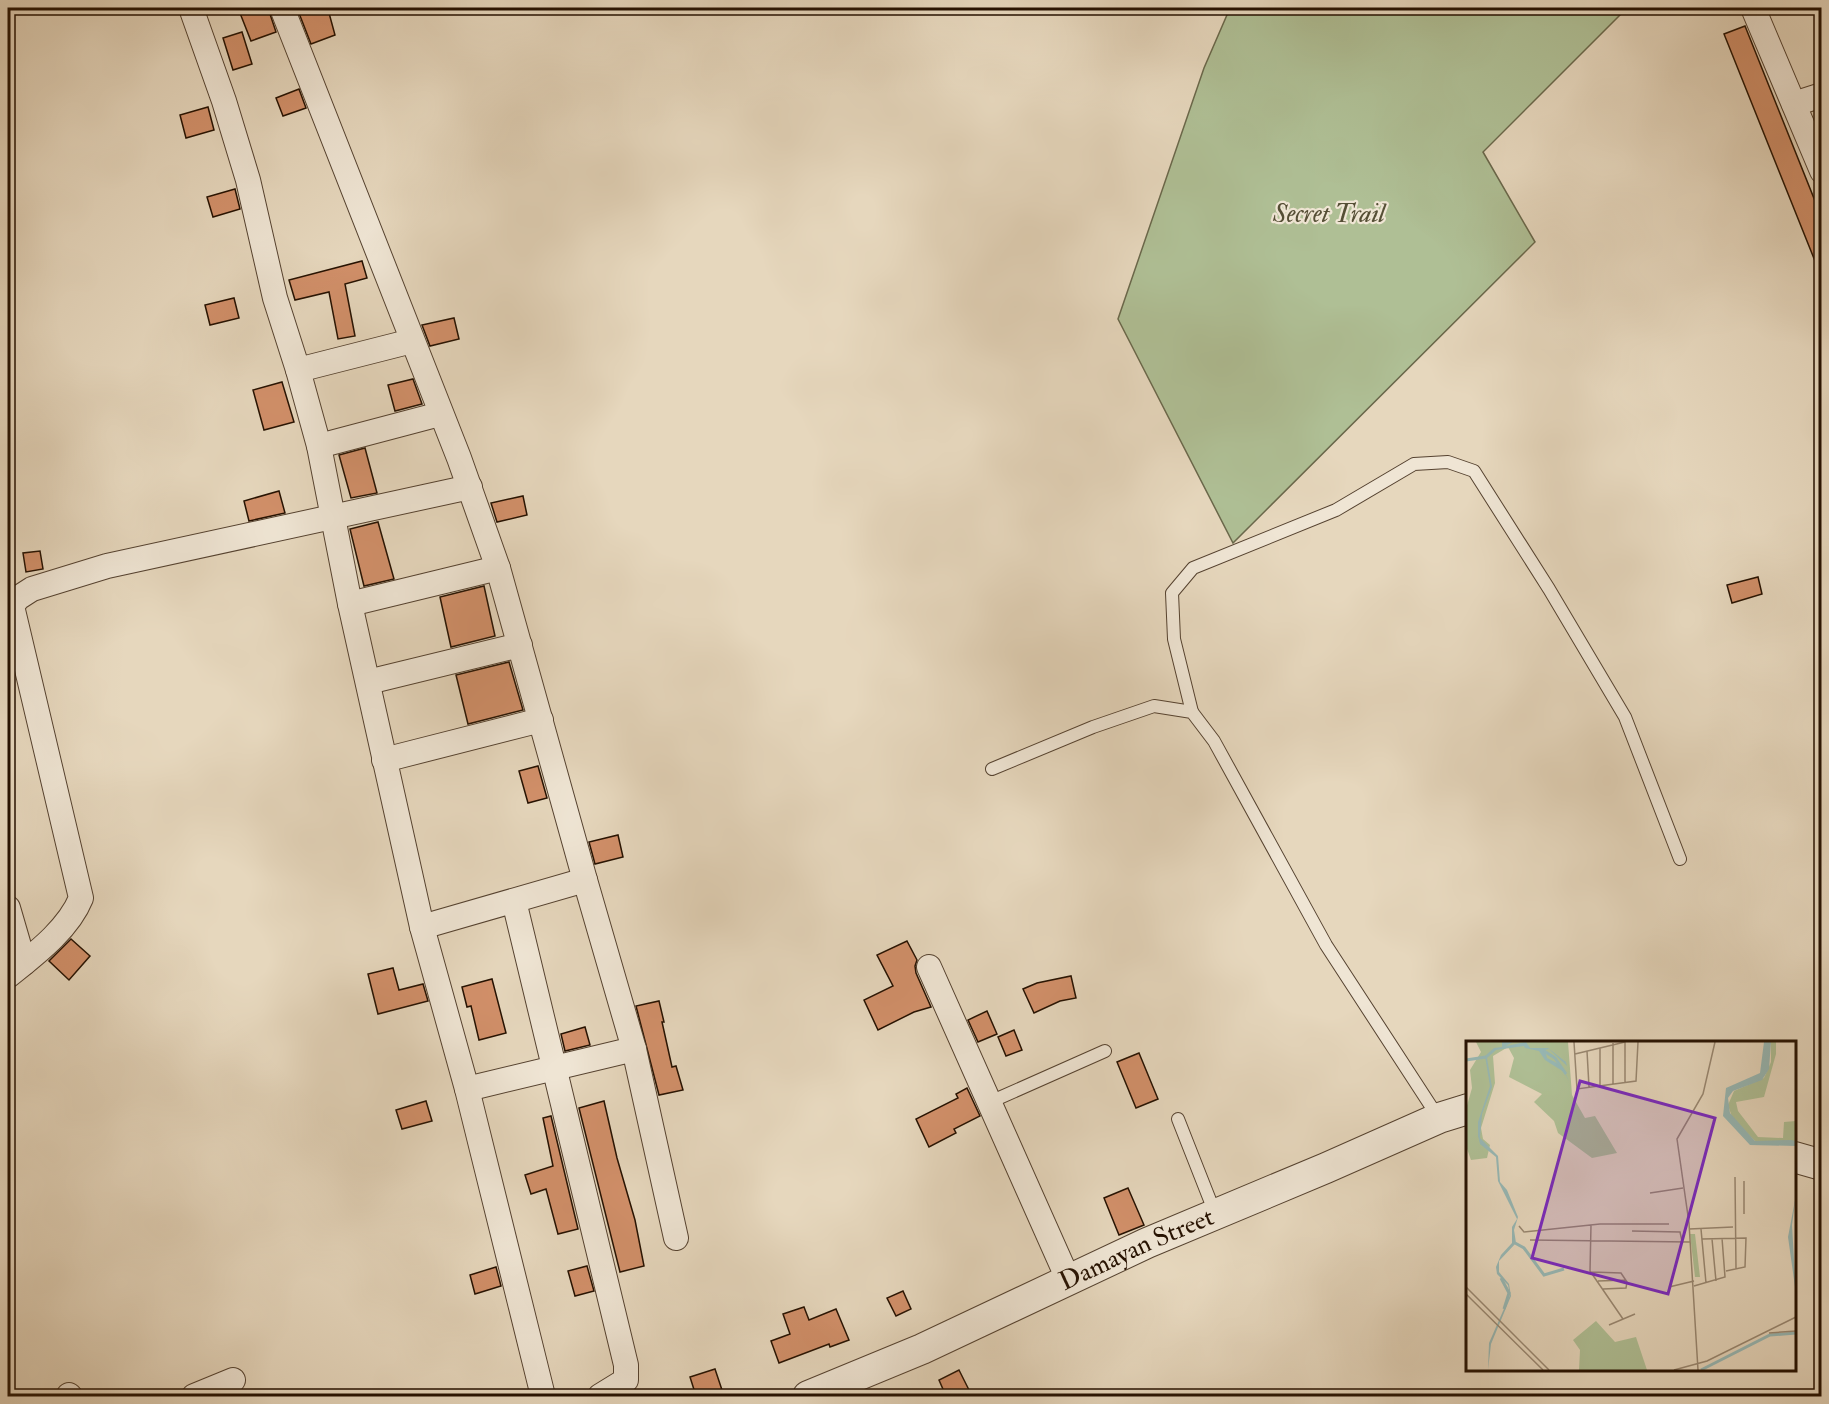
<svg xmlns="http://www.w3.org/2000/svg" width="1829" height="1404" viewBox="0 0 1829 1404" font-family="'IM FELL Double Pica',serif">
<rect width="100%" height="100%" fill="#e6d7bd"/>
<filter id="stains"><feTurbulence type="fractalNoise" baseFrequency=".00333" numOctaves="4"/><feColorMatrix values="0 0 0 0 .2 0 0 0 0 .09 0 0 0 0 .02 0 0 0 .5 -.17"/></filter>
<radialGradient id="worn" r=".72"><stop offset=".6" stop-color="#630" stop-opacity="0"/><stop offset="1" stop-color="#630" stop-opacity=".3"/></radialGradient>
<!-- green -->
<path fill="#afbf95" stroke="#6a684b" stroke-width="1.5" d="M 1230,8 L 1627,8 L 1483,152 L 1535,242 L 1233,543 L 1118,319 L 1204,68 Z"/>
<!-- building -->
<g fill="#d2906a" stroke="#251101" stroke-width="1.5">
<path d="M 238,8 L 268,8 L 276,32 L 251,41 Z"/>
<path d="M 297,8 L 337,8 L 338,10 L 329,13 L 335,35 L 311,44 Z"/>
<path d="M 1745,26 L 1821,216 L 1821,276 L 1724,34 Z"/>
<path d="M 242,32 L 252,64 L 233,70 L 223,38 Z"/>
<path d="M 299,89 L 306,108 L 283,116 L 276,98 Z"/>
<path d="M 208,107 L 214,130 L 186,138 L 180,115 Z"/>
<path d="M 235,189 L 240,209 L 213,217 L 207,197 Z"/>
<path d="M 362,261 L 367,278 L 345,284 L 355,336 L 338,339 L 329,292 L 295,300 L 289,280 Z"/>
<path d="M 234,298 L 239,318 L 210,325 L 205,305 Z"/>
<path d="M 454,318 L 459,339 L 430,346 L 422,325 Z"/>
<path d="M 413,379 L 422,404 L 395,411 L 388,385 Z"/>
<path d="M 282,382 L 294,422 L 264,430 L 253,390 Z"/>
<path d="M 365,448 L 377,493 L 351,498 L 339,455 Z"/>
<path d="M 279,491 L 285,513 L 249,521 L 244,501 Z"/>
<path d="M 523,496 L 527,515 L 497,522 L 491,503 Z"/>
<path d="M 378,522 L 394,579 L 364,586 L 350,529 Z"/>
<path d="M 40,551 L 43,569 L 26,572 L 23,553 Z"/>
<path d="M 1758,577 L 1762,594 L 1732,603 L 1727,585 Z"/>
<path d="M 484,586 L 495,636 L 451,647 L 440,597 Z"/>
<path d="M 509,662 L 523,710 L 468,724 L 456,675 Z"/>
<path d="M 538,766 L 547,798 L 528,803 L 519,771 Z"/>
<path d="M 618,835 L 623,857 L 595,864 L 589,842 Z"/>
<path d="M 71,939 L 90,956 L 69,980 L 49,961 Z"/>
<path d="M 907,941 L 917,960 L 915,966 L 916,973 L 931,1007 L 914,1012 L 878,1030 L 864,1000 L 893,986 L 877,955 Z"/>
<path d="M 393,968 L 399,990 L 423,984 L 428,1001 L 378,1014 L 368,974 Z"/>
<path d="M 1071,976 L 1076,998 L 1060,1001 L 1034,1013 L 1023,989 L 1037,983 Z"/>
<path d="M 492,979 L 506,1033 L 479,1040 L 471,1006 L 467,1007 L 462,987 Z"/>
<path d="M 659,1001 L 664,1022 L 662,1022 L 672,1067 L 676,1066 L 683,1090 L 659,1095 L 636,1006 Z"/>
<path d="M 987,1011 L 997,1034 L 978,1042 L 968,1020 Z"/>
<path d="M 585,1027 L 590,1045 L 565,1051 L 561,1034 Z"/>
<path d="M 1014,1030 L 1022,1050 L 1006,1056 L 998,1037 Z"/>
<path d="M 1139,1053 L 1158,1099 L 1136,1108 L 1117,1062 Z"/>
<path d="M 967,1088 L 980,1116 L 954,1129 L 956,1133 L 929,1147 L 916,1119 L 958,1098 L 956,1094 Z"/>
<path d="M 426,1101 L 432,1121 L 402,1129 L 396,1110 Z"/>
<path d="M 604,1101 L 617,1158 L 635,1220 L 644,1266 L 620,1272 L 579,1108 Z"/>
<path d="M 551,1116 L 578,1229 L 558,1234 L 546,1189 L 531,1194 L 525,1175 L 553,1166 L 543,1118 Z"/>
<path d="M 1128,1188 L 1144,1225 L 1119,1235 L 1104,1198 Z"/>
<path d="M 587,1266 L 594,1291 L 575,1296 L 568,1271 Z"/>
<path d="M 496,1267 L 501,1286 L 475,1294 L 470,1275 Z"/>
<path d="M 903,1291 L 911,1309 L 896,1316 L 887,1298 Z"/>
<path d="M 804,1307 L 809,1320 L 836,1309 L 849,1340 L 830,1347 L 829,1344 L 779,1363 L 771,1341 L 790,1334 L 783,1314 Z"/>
<path d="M 715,1369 L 724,1396 L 696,1396 L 690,1377 Z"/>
<path d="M 959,1370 L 972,1396 L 946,1396 L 939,1380 Z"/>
</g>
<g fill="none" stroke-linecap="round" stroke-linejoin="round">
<defs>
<g id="service">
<path d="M 1192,712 L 1174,639 L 1172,593 L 1193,568 L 1336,510 L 1414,464 L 1448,462 L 1474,471 L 1549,589 L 1625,717 L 1680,859"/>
<path d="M 992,769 L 1093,727 L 1154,706 L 1192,712 L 1214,741 L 1326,945 L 1438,1117"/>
<path d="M 990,1102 L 1105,1051"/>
<path d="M 1178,1119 L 1215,1213"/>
</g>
<g id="minor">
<path d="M 191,8 L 224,101 L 248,180 L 275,298 L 298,370 L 319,446 L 350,604 L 422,927 L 467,1089 L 543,1396"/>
<path d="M 282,8 L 459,458 L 498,568 L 585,880 L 634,1049 L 676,1238"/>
<path d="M 1753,8 L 1822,171"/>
<path d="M 1794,104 L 1822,95"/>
<path d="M 298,370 L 412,341"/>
<path d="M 319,446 L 440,414"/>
<path d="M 350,604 L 498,568"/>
<path d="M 8,611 L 18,598 L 32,589 L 107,566 L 470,487"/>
<path d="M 368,682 L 520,645"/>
<path d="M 384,760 L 541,720"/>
<path d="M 514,901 L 626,1365 L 626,1380 L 600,1396"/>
<path d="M 8,908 L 24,963"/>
<path d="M 422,927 L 585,880"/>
<path d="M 929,967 L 1068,1279"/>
<path d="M 8,976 C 34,955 68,930 81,898 L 12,606"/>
<path d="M 467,1089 L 634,1049"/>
<path d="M 69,1395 L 70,1396"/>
<path d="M 194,1396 L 233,1380"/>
</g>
<g id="tertiary">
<path d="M 1794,1157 L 1822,1165"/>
<path id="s1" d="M 808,1396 L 922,1349 L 1147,1243 L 1326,1168 L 1439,1118 L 1468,1109"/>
</g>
</defs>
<!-- service casing -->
<use href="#service" stroke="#554230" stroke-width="14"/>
<!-- minor casing -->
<use href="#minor" stroke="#554230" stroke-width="26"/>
<!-- tertiary casing -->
<use href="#tertiary" stroke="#554230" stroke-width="32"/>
<!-- service -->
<use href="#service" stroke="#efe5d4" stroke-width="12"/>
<!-- minor -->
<use href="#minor" stroke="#efe5d4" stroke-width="24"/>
<!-- tertiary -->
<use href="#tertiary" stroke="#efe5d4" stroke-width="30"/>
</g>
<g text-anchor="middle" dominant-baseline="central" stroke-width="4.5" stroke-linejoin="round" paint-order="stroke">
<!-- park labels -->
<g font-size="26" font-style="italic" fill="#554e35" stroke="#efe5d4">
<text x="1329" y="214">Secret Trail</text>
</g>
<!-- street labels -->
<g font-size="26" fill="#251101" stroke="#efe5d4">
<text stroke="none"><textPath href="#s1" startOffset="360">Damayan Street</textPath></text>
</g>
</g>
<!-- overview -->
<g transform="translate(1466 1041)">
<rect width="330" height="330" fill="#e6d7bd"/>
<path d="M 10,1 L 102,1 L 106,54 L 119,77 L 129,75 L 151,112 L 126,117 L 92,92 L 88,80 L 68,61 L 76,53 L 43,36 L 48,17 L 42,6 L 27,15 L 29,42 L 15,87 L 17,98 L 24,104 L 21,117 L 5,119 L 0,105 L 0,68 L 6,47 L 4,29 L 15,11 ZM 305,1 L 310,1 L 310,13 L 298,56 L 270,61 L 272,70 L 292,96 L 317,97 L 318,81 L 330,80 L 330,100 L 289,100 L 266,76 L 262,64 L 268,50 L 298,37 L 305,21 ZM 224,193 L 229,193 L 234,236 L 229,236 ZM 130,280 L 149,301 L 170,296 L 181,329 L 113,329 L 114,309 L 107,299 Z" fill="#afbf95"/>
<path d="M 36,1 L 47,1 L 40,5 L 60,1 L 64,7 L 82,7 L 100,21 L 101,25 L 83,8 L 79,9 L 81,17 L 89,21 L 97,27 L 103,40 L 98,31 L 79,19 L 73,10 L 59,7 L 58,5 L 30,9 L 21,17 L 26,46 L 16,73 L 14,97 L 32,115 L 34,141 L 41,149 L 52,176 L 48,189 L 50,202 L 33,220 L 33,231 L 43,243 L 45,255 L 25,303 L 22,329 L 23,302 L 44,254 L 42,244 L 31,233 L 30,226 L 35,214 L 46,202 L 46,186 L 51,178 L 32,140 L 30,116 L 14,103 L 12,95 L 12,81 L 24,45 L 19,15 L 28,7 L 36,6 ZM 298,1 L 305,1 L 303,28 L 296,39 L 267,50 L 262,57 L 264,72 L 289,100 L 325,99 L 330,100 L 330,105 L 284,104 L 257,75 L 260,47 L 294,32 ZM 330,154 L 326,184 L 330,253 L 322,196 Z" fill="#97b8b5"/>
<path fill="none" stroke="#97b8b5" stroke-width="3" d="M 78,10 L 89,17 L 100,33M 0,19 L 20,16M 49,202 L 58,207 L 78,234 L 98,228M 35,237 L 43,252 L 38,268M 235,329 L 304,294 L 330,292"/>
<path fill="none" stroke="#998872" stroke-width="1.5" d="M 108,1 L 111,48 L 170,40 L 172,1M 147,2 L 147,43M 134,7 L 134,45M 121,10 L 123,46M 109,13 L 159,1M 159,42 L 159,1M 269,136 L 270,228M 184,152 L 217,147M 278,173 L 278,140M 125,184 L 124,230 L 157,278M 53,185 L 58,191 L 134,183 L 203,183M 223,188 L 267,186M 235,188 L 240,242M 166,190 L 214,191 L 216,200M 236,198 L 280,197 L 279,226 L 260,230M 246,198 L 250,240M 64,199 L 224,201M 125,231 L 155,232 L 161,241 L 160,247 L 137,248M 132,240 L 160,239M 228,245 L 259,236 L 256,197M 0,246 L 83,329M 203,246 L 228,240M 0,253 L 77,329M 143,284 L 169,273M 303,292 L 330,290M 208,329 L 241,320 L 330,276M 232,329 L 223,182 L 211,98 L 237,53 L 249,1"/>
<path fill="#7b2cbf" fill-opacity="0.15" stroke="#7b2cbf" stroke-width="3" d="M 114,40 L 249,77 L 202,253 L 66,217 Z"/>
<rect width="330" height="330" fill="none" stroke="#251101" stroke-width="3"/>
</g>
<!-- margin -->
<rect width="1829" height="1404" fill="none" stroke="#e6d7bd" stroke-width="30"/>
<rect x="9" y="9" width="1811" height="1386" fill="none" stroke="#251101" stroke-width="3"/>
<rect x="15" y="15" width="1799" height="1374" fill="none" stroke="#251101" stroke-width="1.5"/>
<rect width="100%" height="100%" filter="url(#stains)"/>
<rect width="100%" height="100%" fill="url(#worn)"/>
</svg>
